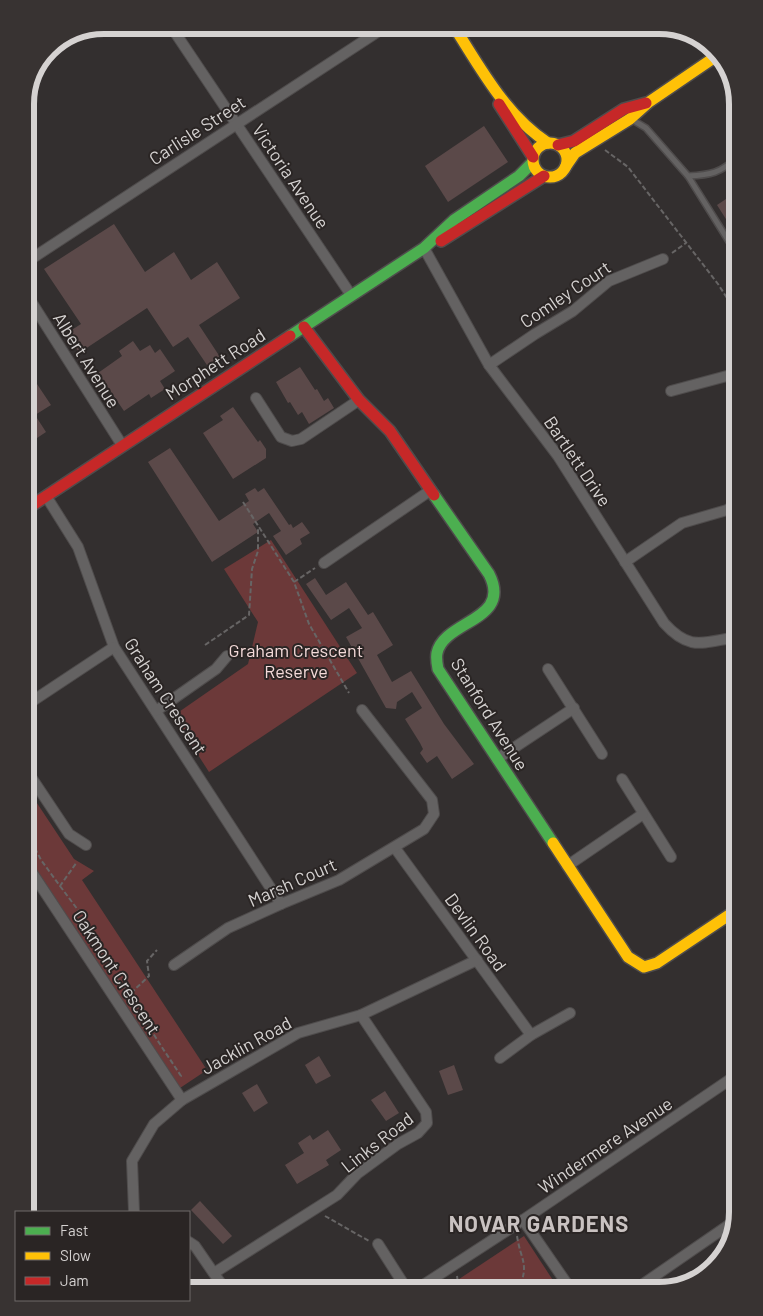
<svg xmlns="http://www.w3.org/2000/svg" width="763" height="1316" viewBox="0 0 763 1316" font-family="Barlow,sans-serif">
<rect width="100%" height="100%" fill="#332f2f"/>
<!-- green -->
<g fill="#6c3939">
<path d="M 271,540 L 357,673 L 209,772 L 173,716 L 248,664 L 258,622 L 224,569 Z"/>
<path d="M 25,785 L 74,859 L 94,871 L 82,880 L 207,1070 L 180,1088 L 25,855 Z"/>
<path d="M 524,1236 L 560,1291 L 441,1291 Z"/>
</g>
<!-- building -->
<g fill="#5b4949">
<path d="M 484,126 L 508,162 L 448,202 L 425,166 Z"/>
<path d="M 738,191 L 738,238 L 717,205 Z"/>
<path d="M 114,224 L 145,272 L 174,252 L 191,280 L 217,262 L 240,298 L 199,325 L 222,360 L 209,368 L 188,337 L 173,347 L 147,308 L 79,353 L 67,333 L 81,324 L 44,269 Z"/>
<path d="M 133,341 L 140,351 L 150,345 L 155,353 L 160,349 L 175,371 L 160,381 L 165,389 L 151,398 L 149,394 L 124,411 L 98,373 L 122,356 L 119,351 Z"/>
<path d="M 25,366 L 51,405 L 35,415 L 46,432 L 25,446 Z"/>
<path d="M 300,367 L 315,390 L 317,389 L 324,401 L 328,398 L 334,408 L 309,424 L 302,412 L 298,415 L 290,402 L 288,403 L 276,382 Z"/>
<path d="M 233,407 L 258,442 L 260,440 L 266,449 L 266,458 L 233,479 L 203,433 L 223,420 L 220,416 Z"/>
<path d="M 170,448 L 219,521 L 249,501 L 245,494 L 255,488 L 258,492 L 264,488 L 289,525 L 291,524 L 293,528 L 302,522 L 310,533 L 300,539 L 302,544 L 286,555 L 273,536 L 281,531 L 269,513 L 253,524 L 258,532 L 212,562 L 148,462 Z"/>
<path d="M 315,578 L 326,595 L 346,582 L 368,615 L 373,612 L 393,645 L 377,655 L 392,682 L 411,671 L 444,724 L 474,764 L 452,779 L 437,756 L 427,763 L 420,753 L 423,749 L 420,743 L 405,719 L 422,708 L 412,692 L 397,702 L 396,709 L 386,708 L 346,637 L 362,628 L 349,608 L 331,620 L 306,584 Z"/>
<path d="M 319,1056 L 331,1076 L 316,1084 L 305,1065 Z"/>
<path d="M 454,1065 L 463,1090 L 448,1095 L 439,1071 Z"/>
<path d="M 257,1084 L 268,1103 L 254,1112 L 242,1093 Z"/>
<path d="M 385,1091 L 399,1113 L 386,1121 L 371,1100 Z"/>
<path d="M 328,1130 L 341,1150 L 326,1160 L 329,1165 L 297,1184 L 285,1165 L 304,1153 L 298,1143 L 310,1135 L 313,1140 Z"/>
<path d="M 200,1201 L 232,1236 L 223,1244 L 191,1210 Z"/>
</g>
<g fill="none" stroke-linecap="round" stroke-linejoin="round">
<defs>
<g id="lane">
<path d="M 631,119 L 646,128 L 688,176 C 711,175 720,173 738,157"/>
<path d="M 688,176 L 738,256"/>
</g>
<g id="street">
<path d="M 170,25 L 351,295"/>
<path d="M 424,248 L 489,365 L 558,456 L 664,623 C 690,652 703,642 738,637"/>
<path d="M 25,263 L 388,25"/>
<path d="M 25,292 L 122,445"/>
<path d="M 489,365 L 535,334 L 573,311 L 609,281 L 663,259"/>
<path d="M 671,391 L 738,373"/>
<path d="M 256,398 L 281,437 L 292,441 L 301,439 L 359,400"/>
<path d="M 46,496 L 78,547 L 114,647 L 281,904"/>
<path d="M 625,562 L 682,523 L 727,510 L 738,502"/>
<path d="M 324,563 L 431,490"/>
<path d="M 548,669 L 602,754"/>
<path d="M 25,706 L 114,647"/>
<path d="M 156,711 L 216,669 L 227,656"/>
<path d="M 497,759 L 574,708"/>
<path d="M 25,768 L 69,834 L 86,845"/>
<path d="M 622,779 L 671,857"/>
<path d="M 395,848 L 531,1035"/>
<path d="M 25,862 L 182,1100"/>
<path d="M 567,866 L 643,814"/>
<path d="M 174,965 L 228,928 L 281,904 L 339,880 L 424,829 L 434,814 L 432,800 L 362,710"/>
<path d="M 500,1058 L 531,1035 L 570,1013"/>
<path d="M 134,1212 L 132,1161 L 154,1124 L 182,1100 L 298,1033 L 361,1015 L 477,960"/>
<path d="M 523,1220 L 572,1291"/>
<path d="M 189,1242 L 195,1246 L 226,1291"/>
<path d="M 378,1244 L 408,1291"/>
<path d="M 214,1273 L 337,1195 L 357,1174 L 398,1144 L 418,1133 L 427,1123 L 426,1112 L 361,1015"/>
<path d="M 414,1291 L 523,1220 L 738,1074"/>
<path d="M 633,1291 L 736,1220"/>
</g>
<g id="fast">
<path d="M 290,336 L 424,248 L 454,220 L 519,176 L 533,162"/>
<path d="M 434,495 L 489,574 C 513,621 444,620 437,653 C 436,658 437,664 438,669 L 553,843"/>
</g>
<g id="slow">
<path d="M 453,25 C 480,67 505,115 548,143"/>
<circle cx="550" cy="160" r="17"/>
<path d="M 566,166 L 575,153 L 630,119 L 649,102 L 718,55"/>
<path d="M 553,843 L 628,957 L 644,967 L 657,963 L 738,909"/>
</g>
<g id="jam">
<path d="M 499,104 L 533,157"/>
<path d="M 558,145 L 574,141 L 624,109 L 646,103"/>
<path d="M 441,241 L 544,176"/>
<path d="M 304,327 L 359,400 L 390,431 L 434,495"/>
<path d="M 25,510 L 290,336"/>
</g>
</defs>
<!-- lane casing -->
<use href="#lane" stroke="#4f4c4c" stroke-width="8"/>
<!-- street casing -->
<use href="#street" stroke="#4f4c4c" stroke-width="12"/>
<!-- fast casing -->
<use href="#fast" stroke="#4f4c4c" stroke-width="14"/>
<!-- slow casing -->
<use href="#slow" stroke="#4f4c4c" stroke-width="14"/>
<!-- jam casing -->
<use href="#jam" stroke="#4f4c4c" stroke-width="14"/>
<!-- path -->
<g stroke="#676565" stroke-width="2" stroke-dasharray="5 2.5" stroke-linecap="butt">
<path d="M 605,150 L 628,167 L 718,284 L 738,315"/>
<path d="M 672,253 L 686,243"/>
<path d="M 243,502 L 294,582 L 309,624 L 349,693"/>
<path d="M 294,582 L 315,568"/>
<path d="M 205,645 L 249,615 L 252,569 L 258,551 L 258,529"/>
<path d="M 25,828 L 41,860 L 60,886 L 77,862"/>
<path d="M 60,886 L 84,918 L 97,950"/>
<path d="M 116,979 C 135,997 141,1011 153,1033 C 162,1048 172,1062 181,1076 L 179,1077"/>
<path d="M 131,993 L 149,976 L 147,961 L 157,950"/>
<path d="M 325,1216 L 369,1241"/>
<path d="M 517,1236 C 521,1262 530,1263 518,1291"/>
<path d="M 457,1276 L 459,1291"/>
</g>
<!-- lane -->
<use href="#lane" stroke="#646262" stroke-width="5"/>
<!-- street -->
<use href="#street" stroke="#646262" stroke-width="10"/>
<!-- fast -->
<use href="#fast" stroke="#4caf50" stroke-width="11"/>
<!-- slow -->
<use href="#slow" stroke="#ffc107" stroke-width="11"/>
<!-- jam -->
<use href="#jam" stroke="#c62828" stroke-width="11"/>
</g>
<g text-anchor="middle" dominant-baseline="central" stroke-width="4" stroke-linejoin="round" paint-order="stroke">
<!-- street labels -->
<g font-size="18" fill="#d5d2d1" stroke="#2a2524">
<text transform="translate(197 130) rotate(-33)">Carlisle Street</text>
<text transform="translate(291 176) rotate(56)">Victoria Avenue</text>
<text transform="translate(565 294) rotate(-34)">Comley Court</text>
<text transform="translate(87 360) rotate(58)">Albert Avenue</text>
<text transform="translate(215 364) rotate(-33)">Morphett Road</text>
<text transform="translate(578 461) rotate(56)">Bartlett Drive</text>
<text transform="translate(166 696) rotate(57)">Graham Crescent</text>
<text transform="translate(490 714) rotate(58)">Stanford Avenue</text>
<text transform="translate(292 882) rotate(-24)">Marsh Court</text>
<text transform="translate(476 932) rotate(54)">Devlin Road</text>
<text transform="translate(117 972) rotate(57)">Oakmont Crescent</text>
<text transform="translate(246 1045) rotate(-29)">Jacklin Road</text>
<text transform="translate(377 1142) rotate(-38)">Links Road</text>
<text transform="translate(605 1145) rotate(-34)">Windermere Avenue</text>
</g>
<!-- park labels -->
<g font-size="18" fill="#f4dad9" stroke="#2a2524">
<text x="296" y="650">Graham Crescent<tspan x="296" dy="21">Reserve</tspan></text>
</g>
<!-- district labels -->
<g font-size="22" font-weight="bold" letter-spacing="1" fill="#c9c2c1" stroke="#2a2524">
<text x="539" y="1223">NOVAR GARDENS</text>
</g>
</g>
<!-- crop -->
<path d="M0 0H763V1316H0ZM104 34H659A70 70 0 0 1 729 104V1212A70 70 0 0 1 659 1282H104A70 70 0 0 1 34 1212V104A70 70 0 0 1 104 34Z" fill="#383332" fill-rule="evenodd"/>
<path fill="none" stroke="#d5d2d1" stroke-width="6" d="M104 34H659A70 70 0 0 1 729 104V1212A70 70 0 0 1 659 1282H104A70 70 0 0 1 34 1212V104A70 70 0 0 1 104 34Z"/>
<!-- legend -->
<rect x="15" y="1211" width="175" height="90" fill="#2a2524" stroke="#6e6a69"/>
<rect x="25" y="1227" width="25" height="8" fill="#4caf50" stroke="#6e6a69"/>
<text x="60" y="1236" font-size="15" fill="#d5d2d1">Fast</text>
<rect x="25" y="1252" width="25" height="8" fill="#ffc107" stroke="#6e6a69"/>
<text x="60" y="1261" font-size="15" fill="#d5d2d1">Slow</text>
<rect x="25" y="1277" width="25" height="8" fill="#c62828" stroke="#6e6a69"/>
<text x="60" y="1286" font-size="15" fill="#d5d2d1">Jam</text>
</svg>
